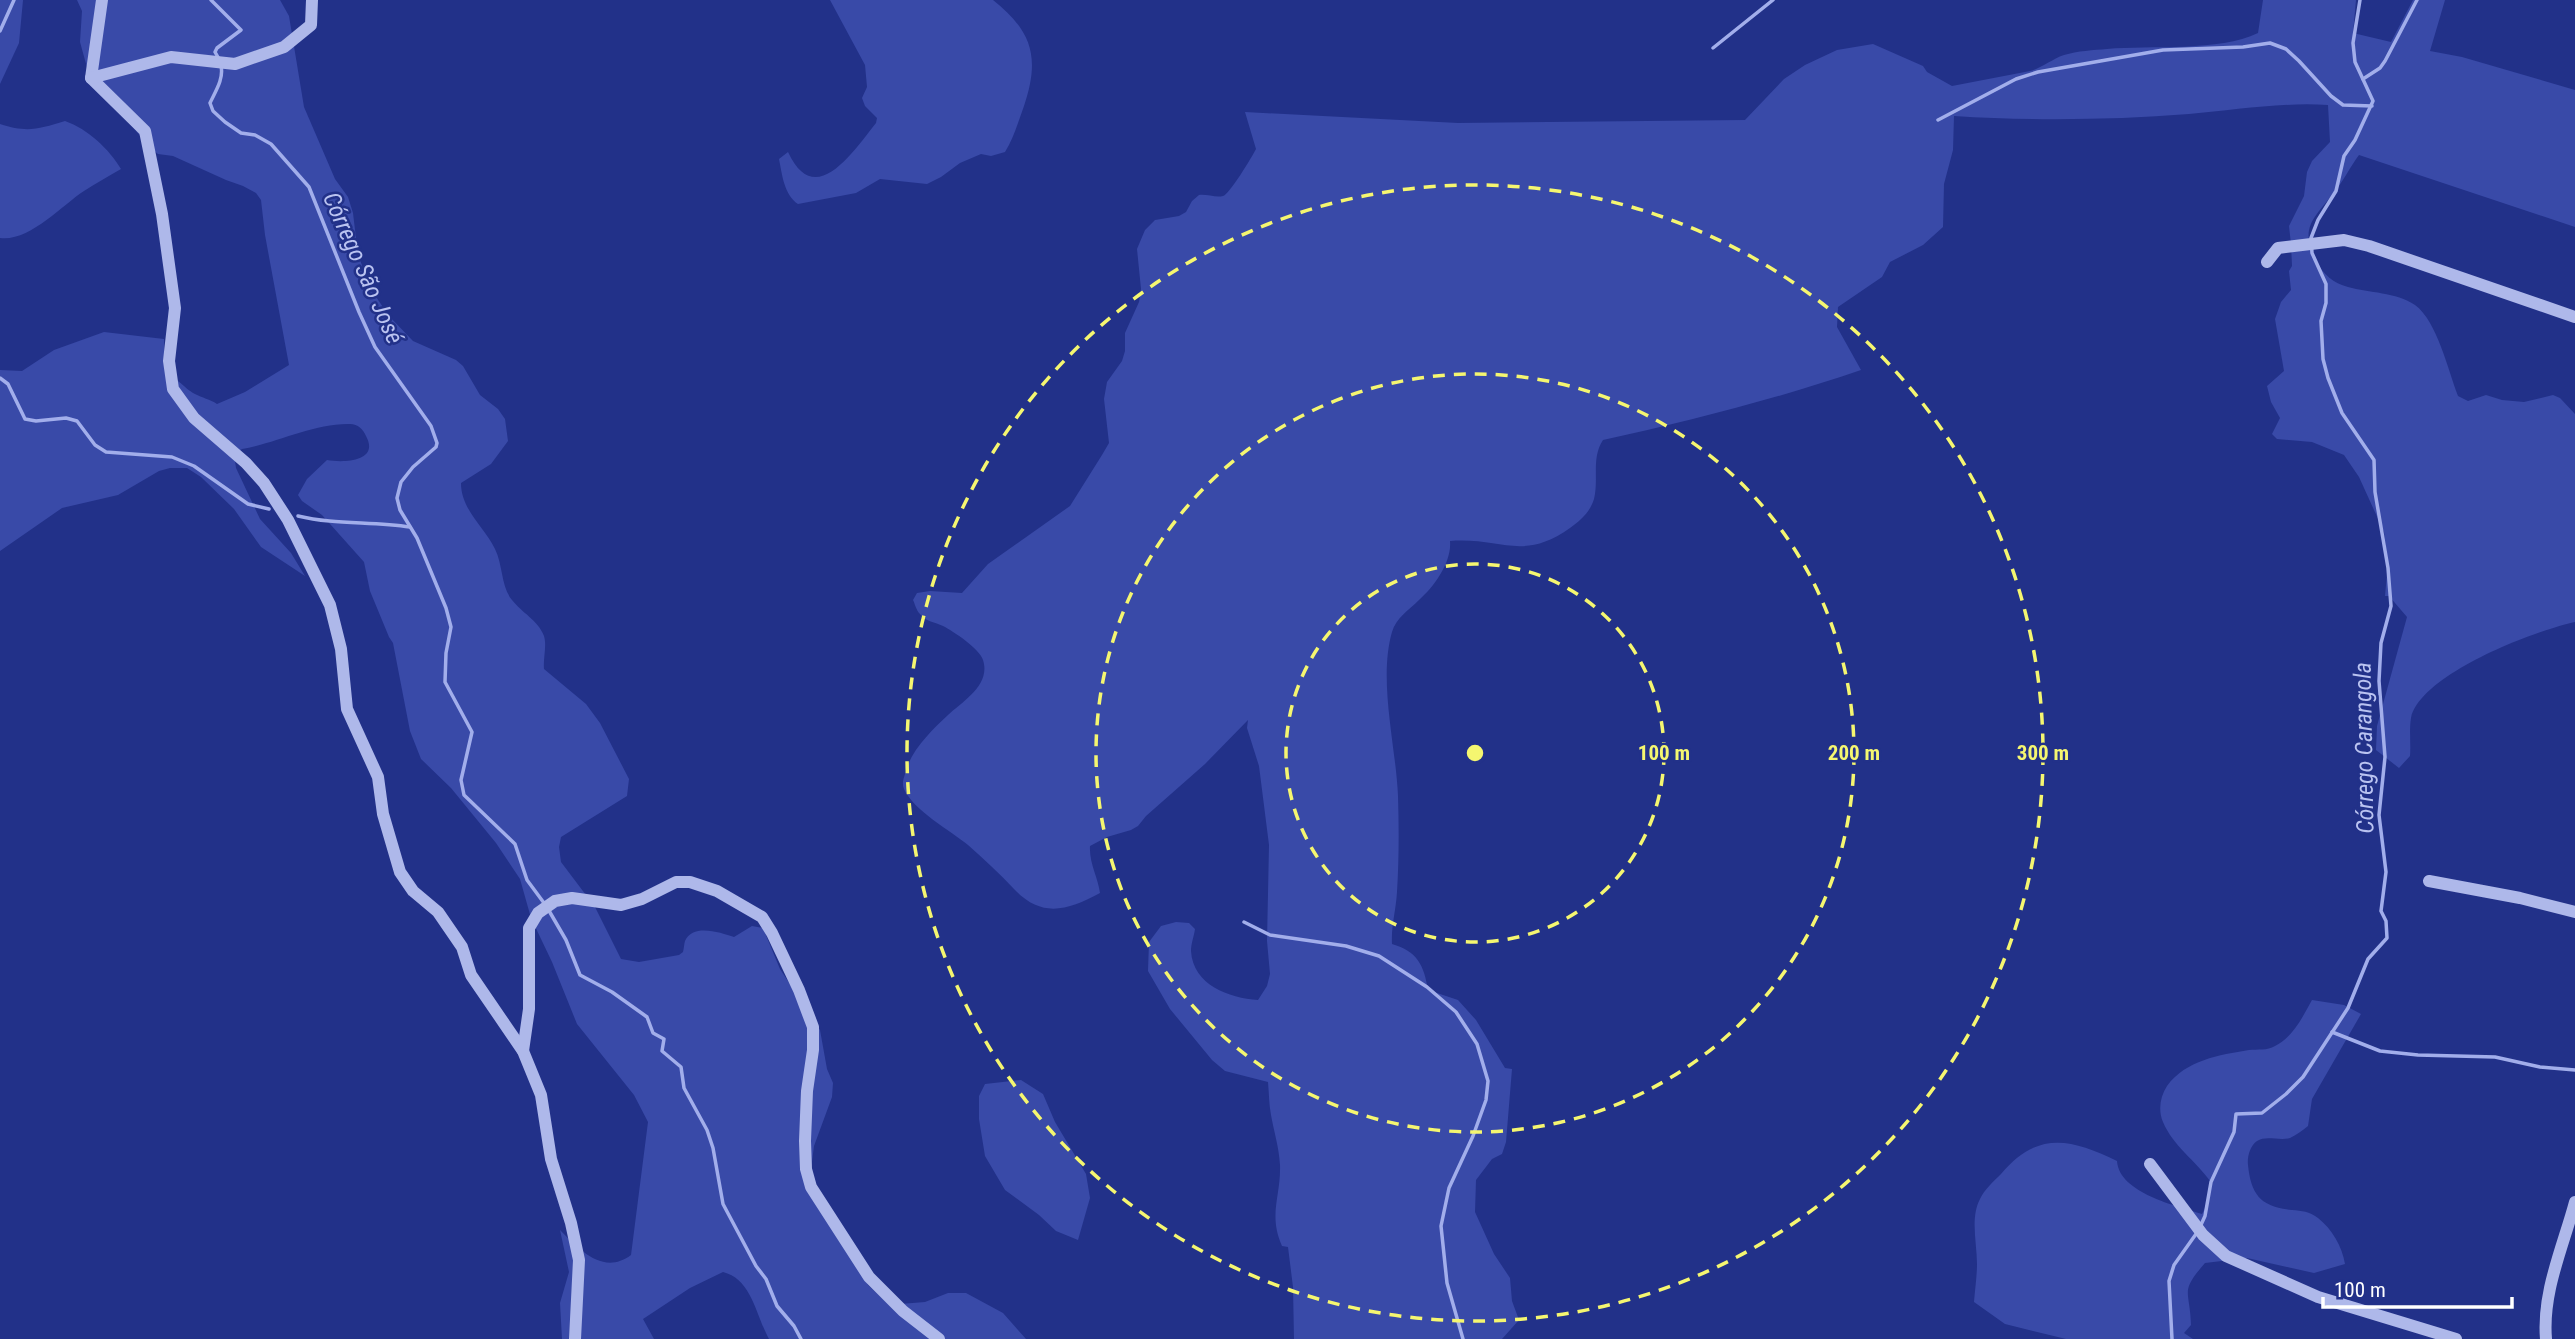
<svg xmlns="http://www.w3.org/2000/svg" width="2575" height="1339" viewBox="0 0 2575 1339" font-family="'Roboto Condensed',sans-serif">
<rect width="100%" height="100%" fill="#223189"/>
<!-- green -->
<g fill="#394aa8">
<path d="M 0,0 L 23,0 L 19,43 L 0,84 Z"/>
<path d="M 77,0 L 280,0 L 289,16 L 304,107 L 335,179 L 348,197 L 353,213 L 358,255 L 372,291 L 389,316 L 413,341 L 456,360 L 463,366 L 480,395 L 498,409 L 505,419 L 508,441 L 491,464 L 461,483 C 461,510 484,526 495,549 C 503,565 501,587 512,600 C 522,613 538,620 544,636 C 547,646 543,658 544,669 L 586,704 L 600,723 L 629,779 L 627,796 L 561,837 L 559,847 L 561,862 L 595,907 L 621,959 L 639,962 L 679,955 L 683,952 C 684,948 684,944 685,941 C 693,923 721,933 734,937 L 752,926 L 763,928 L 780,969 L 820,1030 L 827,1069 L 833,1083 L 832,1097 L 814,1146 L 809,1185 L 868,1285 L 886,1302 L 900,1304 L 925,1302 L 948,1293 L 966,1293 L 1003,1313 L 1026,1339 L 769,1339 C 756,1316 752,1279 723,1272 L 690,1288 L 643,1319 L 654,1339 L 562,1339 L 560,1303 L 569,1272 L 560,1230 C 579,1249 603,1276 631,1255 L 648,1122 L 634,1095 L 577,1024 L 552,962 L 531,918 L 520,879 L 496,843 L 451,788 L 421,759 L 410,731 L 393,643 L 389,637 L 370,591 L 364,562 L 322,515 L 302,501 L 298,495 L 307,479 L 327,460 C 343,463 380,462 366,436 C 363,429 358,424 350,424 C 314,423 277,443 242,449 L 234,454 L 236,468 L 260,519 L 291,553 L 305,576 L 261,547 L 234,509 L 201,477 L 187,468 L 170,468 L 159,471 L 118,495 L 62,508 L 0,551 L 0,370 L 22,371 L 54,350 L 104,332 L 164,339 L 165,375 C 181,379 182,387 195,394 C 202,398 210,399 217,404 L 245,392 L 289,365 L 265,235 L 261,200 L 256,193 L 243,186 L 226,180 L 173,156 L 158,154 L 149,147 L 88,71 L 80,42 L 82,11 Z"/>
<path d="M 830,0 L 993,0 C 1033,32 1040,58 1024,106 C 1018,122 1014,138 1005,152 L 991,156 L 981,154 L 960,163 L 941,177 L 927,184 L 880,179 L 856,193 L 798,204 C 784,195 782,174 779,159 L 788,152 C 815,210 852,153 876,123 L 877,118 L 865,106 L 862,98 L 867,87 L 865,65 Z"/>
<path d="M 2263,0 L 2356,0 L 2353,33 L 2391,42 L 2413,0 L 2445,0 L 2430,51 L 2462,57 L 2575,90 L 2575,227 L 2359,155 C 2350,167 2344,180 2335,191 C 2316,217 2298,226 2316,261 C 2324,275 2333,283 2348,287 C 2369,293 2396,292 2415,305 C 2437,321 2448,370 2458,396 L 2468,401 L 2486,395 L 2502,400 L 2524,402 L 2553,395 L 2560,398 L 2575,414 L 2575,622 C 2534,631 2421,674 2411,718 C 2409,730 2411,745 2410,756 L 2399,768 L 2376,750 L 2377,726 L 2407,617 L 2389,596 L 2385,596 L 2388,563 L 2384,532 L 2359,477 L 2344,455 L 2312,442 L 2277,439 L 2272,434 L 2280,418 L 2271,402 L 2267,386 L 2284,371 L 2275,319 L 2281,302 L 2291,290 L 2289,271 L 2292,266 L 2291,244 L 2289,226 L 2304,196 L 2307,172 L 2312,161 L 2330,142 L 2328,105 C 2282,102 2235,110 2189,114 C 2111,120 2032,121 1954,116 L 1953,150 L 1944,184 L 1943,227 L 1923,245 L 1890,262 L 1882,277 L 1838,307 L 1837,327 L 1861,370 C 1776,399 1690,421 1603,440 C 1591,458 1599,479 1594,499 C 1590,512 1581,520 1570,528 C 1522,562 1501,537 1450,541 C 1452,562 1434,587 1419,600 C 1409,610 1396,618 1392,632 C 1378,681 1396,746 1398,796 C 1399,828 1399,860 1397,892 C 1396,910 1391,926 1392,944 C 1417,951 1424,965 1428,990 L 1458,1000 L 1476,1020 L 1505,1068 L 1512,1069 L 1506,1142 L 1502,1154 L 1492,1159 L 1476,1180 L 1475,1212 L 1494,1254 L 1510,1278 L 1512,1301 L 1519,1320 L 1502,1339 L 1294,1339 L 1293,1287 L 1288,1247 L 1282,1246 C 1268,1214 1281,1197 1280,1165 C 1279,1147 1274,1132 1271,1115 C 1269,1105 1269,1093 1268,1082 L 1225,1071 L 1212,1060 L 1170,1009 L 1148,971 L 1149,942 L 1161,926 L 1176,922 L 1189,923 L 1195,929 C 1194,936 1191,944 1191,951 C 1193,985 1229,998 1258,1000 L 1267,986 L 1270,974 L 1267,941 L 1269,845 L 1259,766 L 1247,728 L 1248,720 L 1205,764 L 1146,816 L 1138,826 L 1131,830 L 1107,837 L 1090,846 C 1089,863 1098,877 1100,893 C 1068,910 1042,919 1014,889 C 1000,874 984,859 968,845 C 951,831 913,810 904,789 C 902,784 903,780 905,774 C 910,751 932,730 948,715 C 963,701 991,685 983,660 C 980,649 953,631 943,626 C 935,622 926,622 920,614 C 916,610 915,604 913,600 L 917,593 L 930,591 L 962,593 L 988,564 L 1070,506 L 1102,455 L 1109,443 L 1104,399 L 1107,382 L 1122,361 L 1125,351 L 1125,333 L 1139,302 L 1141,289 L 1137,249 L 1145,230 L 1155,220 L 1179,216 L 1186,212 L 1192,201 L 1199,195 C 1207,194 1216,198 1223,196 C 1229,195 1252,157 1256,149 L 1245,112 L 1458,123 L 1745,120 L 1784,79 L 1805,65 L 1837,50 L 1873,44 L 1923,66 L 1927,72 L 1952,86 L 2030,71 C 2042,68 2052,59 2064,55 C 2077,51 2094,50 2107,49 C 2151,45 2219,52 2258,33 Z"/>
<path d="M 65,121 C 88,129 109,149 121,169 C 109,176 96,183 84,191 C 61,206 29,242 0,238 L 0,124 C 27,133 39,129 65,121 Z"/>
<path d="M 2312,1000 L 2344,1005 L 2361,1014 L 2312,1099 L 2308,1126 C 2303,1130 2296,1135 2290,1138 C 2279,1141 2266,1135 2257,1141 C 2250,1146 2247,1157 2248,1165 C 2251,1195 2261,1207 2292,1210 C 2302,1211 2309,1211 2318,1218 C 2332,1229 2342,1246 2345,1264 L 2314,1273 L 2247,1258 L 2205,1263 C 2179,1293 2190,1289 2191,1325 L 2184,1333 L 2193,1339 L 2066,1339 L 2005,1324 L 1974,1302 C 1975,1289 1977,1276 1977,1264 C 1977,1243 1970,1218 1980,1199 C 1984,1190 1994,1181 2001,1174 C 2037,1131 2070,1138 2117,1161 C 2119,1193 2177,1206 2202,1214 L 2208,1202 L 2210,1181 C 2196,1161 2173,1146 2163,1122 C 2158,1110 2160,1097 2167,1086 C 2186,1060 2219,1055 2249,1050 C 2258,1049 2267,1051 2275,1046 C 2293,1037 2302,1018 2312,1000 Z"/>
<path d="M 1021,1080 L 1043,1094 L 1055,1122 L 1086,1174 L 1090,1198 L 1078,1240 L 1056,1231 L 1039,1215 L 1005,1190 L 985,1156 L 979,1119 L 979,1096 L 985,1084 Z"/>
</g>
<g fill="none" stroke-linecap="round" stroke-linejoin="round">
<!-- stream -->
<g stroke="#a2aeeb" stroke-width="3.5">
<path d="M 211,0 L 241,30 L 217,48 L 215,52 L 219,59"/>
<path d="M 0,31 L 14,0"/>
<path d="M 1713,48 L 1773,0"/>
<path d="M 221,66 C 224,79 215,92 210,103 L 213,111 L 225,122 L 241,133 L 255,135 L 271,144 L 309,187 L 359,312 L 375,347 L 431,426 L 437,443 L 436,447 L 413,467 L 401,482 L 397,498 L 400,510 L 417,538 L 446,608 L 451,627 L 446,653 L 445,682 L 472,732 L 461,780 L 464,795 L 515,844 L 527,880 L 544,903"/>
<path d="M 2363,79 L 2380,68 L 2385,61 L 2417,0"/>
<path d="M 1938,120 L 2016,79 L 2038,72 L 2163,50 L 2243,47 L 2270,43 L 2286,49 L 2299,61 L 2331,96 L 2343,105 L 2372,106"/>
<path d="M 0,378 L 8,384 L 25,419 L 36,421 L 66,418 L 77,421 L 95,445 L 106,452 L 172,457 L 194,466 L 248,504 L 269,509"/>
<path d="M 298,516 C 335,525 372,521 410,527"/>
<path d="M 548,909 L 566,940 L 580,975 L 612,992 L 647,1017 L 653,1033 L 664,1039 L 662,1051 L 681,1067 L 684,1088 L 707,1130 L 713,1148 L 723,1204 L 756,1266 L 766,1279 L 777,1306 L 794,1326 L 801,1339"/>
<path d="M 1244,922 L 1270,935 L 1346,946 L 1379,956 L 1427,987 L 1456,1012 L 1477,1044 L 1488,1081 L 1486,1100 L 1473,1136 L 1449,1188 L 1441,1226 L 1447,1283 L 1463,1339"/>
<path d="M 2332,1032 L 2380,1051 L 2418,1055 L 2495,1057 L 2540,1067 L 2575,1070"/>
<path d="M 2200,1227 L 2205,1216 L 2211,1182 L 2234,1132 L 2236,1114 L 2262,1113 L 2286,1094 L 2303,1077 L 2348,1008 L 2368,959 L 2387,938 L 2386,921 L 2381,911 L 2386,872 L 2379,815 L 2385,757 L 2379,681 L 2381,643 L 2391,606 L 2388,568 L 2375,492 L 2374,460 L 2342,413 L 2328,378 L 2323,359 L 2321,321 L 2326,303 L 2326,284 L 2312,253 L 2311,238 L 2318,220 L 2336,191 L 2344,156 L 2355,140 L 2373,101 L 2355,62 L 2353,43 L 2360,0"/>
<path d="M 2172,1339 L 2169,1281 L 2174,1265 L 2196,1234"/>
</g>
<!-- minor -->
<g stroke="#aeb8ea" stroke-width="12">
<path d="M 102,0 L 91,78 L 145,131 L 162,214 L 175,308 L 169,361 L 173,389 L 194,418 L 246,463 L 264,483 L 288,520 L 330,605 L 341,649 L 347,709 L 378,777 L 383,814 L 400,872 L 413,891 L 438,912 L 462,947 L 471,975 L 523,1051 L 541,1095 L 551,1159 L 571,1223 L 579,1260 L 575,1339"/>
<path d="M 91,78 L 171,57 L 235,64 L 284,47 L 311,25 L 312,0"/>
<path d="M 2267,262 L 2278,248 L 2344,240 L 2369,246 L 2575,317"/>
<path d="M 2429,881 L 2520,898 L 2575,912"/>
<path d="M 523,1051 L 529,1009 L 529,928 L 538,913 L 555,901 L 572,898 L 621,905 L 642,899 L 676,882 L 690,882 L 717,891 L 762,917 L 772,933 L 799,990 L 813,1027 L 813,1050 L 807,1091 L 805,1141 L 806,1169 L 811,1187 L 869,1277 L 903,1311 L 939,1339"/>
<path d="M 2150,1164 L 2203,1235 L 2226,1256 L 2318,1297 L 2456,1339"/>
<path d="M 2546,1339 C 2542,1292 2563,1247 2575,1202"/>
</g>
</g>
<!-- distance rings -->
<g fill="none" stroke="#f5f670" stroke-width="3.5" stroke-dasharray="12 9">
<circle cx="1475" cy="753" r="189"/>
<circle cx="1475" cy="753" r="379"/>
<circle cx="1475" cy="753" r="568"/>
</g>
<g text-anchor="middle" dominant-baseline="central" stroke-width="5" stroke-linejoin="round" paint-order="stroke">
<!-- water labels -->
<g font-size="24" font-style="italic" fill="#bac3f1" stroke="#223189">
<text transform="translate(363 268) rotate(66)">Córrego São José</text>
<text transform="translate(2364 748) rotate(-91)">Córrego Carangola</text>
</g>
</g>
<circle cx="1475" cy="753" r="10" fill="#f5f670" stroke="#223189" stroke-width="3.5"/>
<g font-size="21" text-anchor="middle" font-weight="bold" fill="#f5f670" stroke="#223189" stroke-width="5" stroke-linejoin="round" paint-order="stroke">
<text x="1664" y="760">100 m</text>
<text x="1854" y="760">200 m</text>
<text x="2043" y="760">300 m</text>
</g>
<!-- scale -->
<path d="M2323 1297v10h189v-10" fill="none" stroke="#ffffff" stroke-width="3.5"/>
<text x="2334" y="1297" font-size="21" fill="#ffffff" stroke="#223189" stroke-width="5" paint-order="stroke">100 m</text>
</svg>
